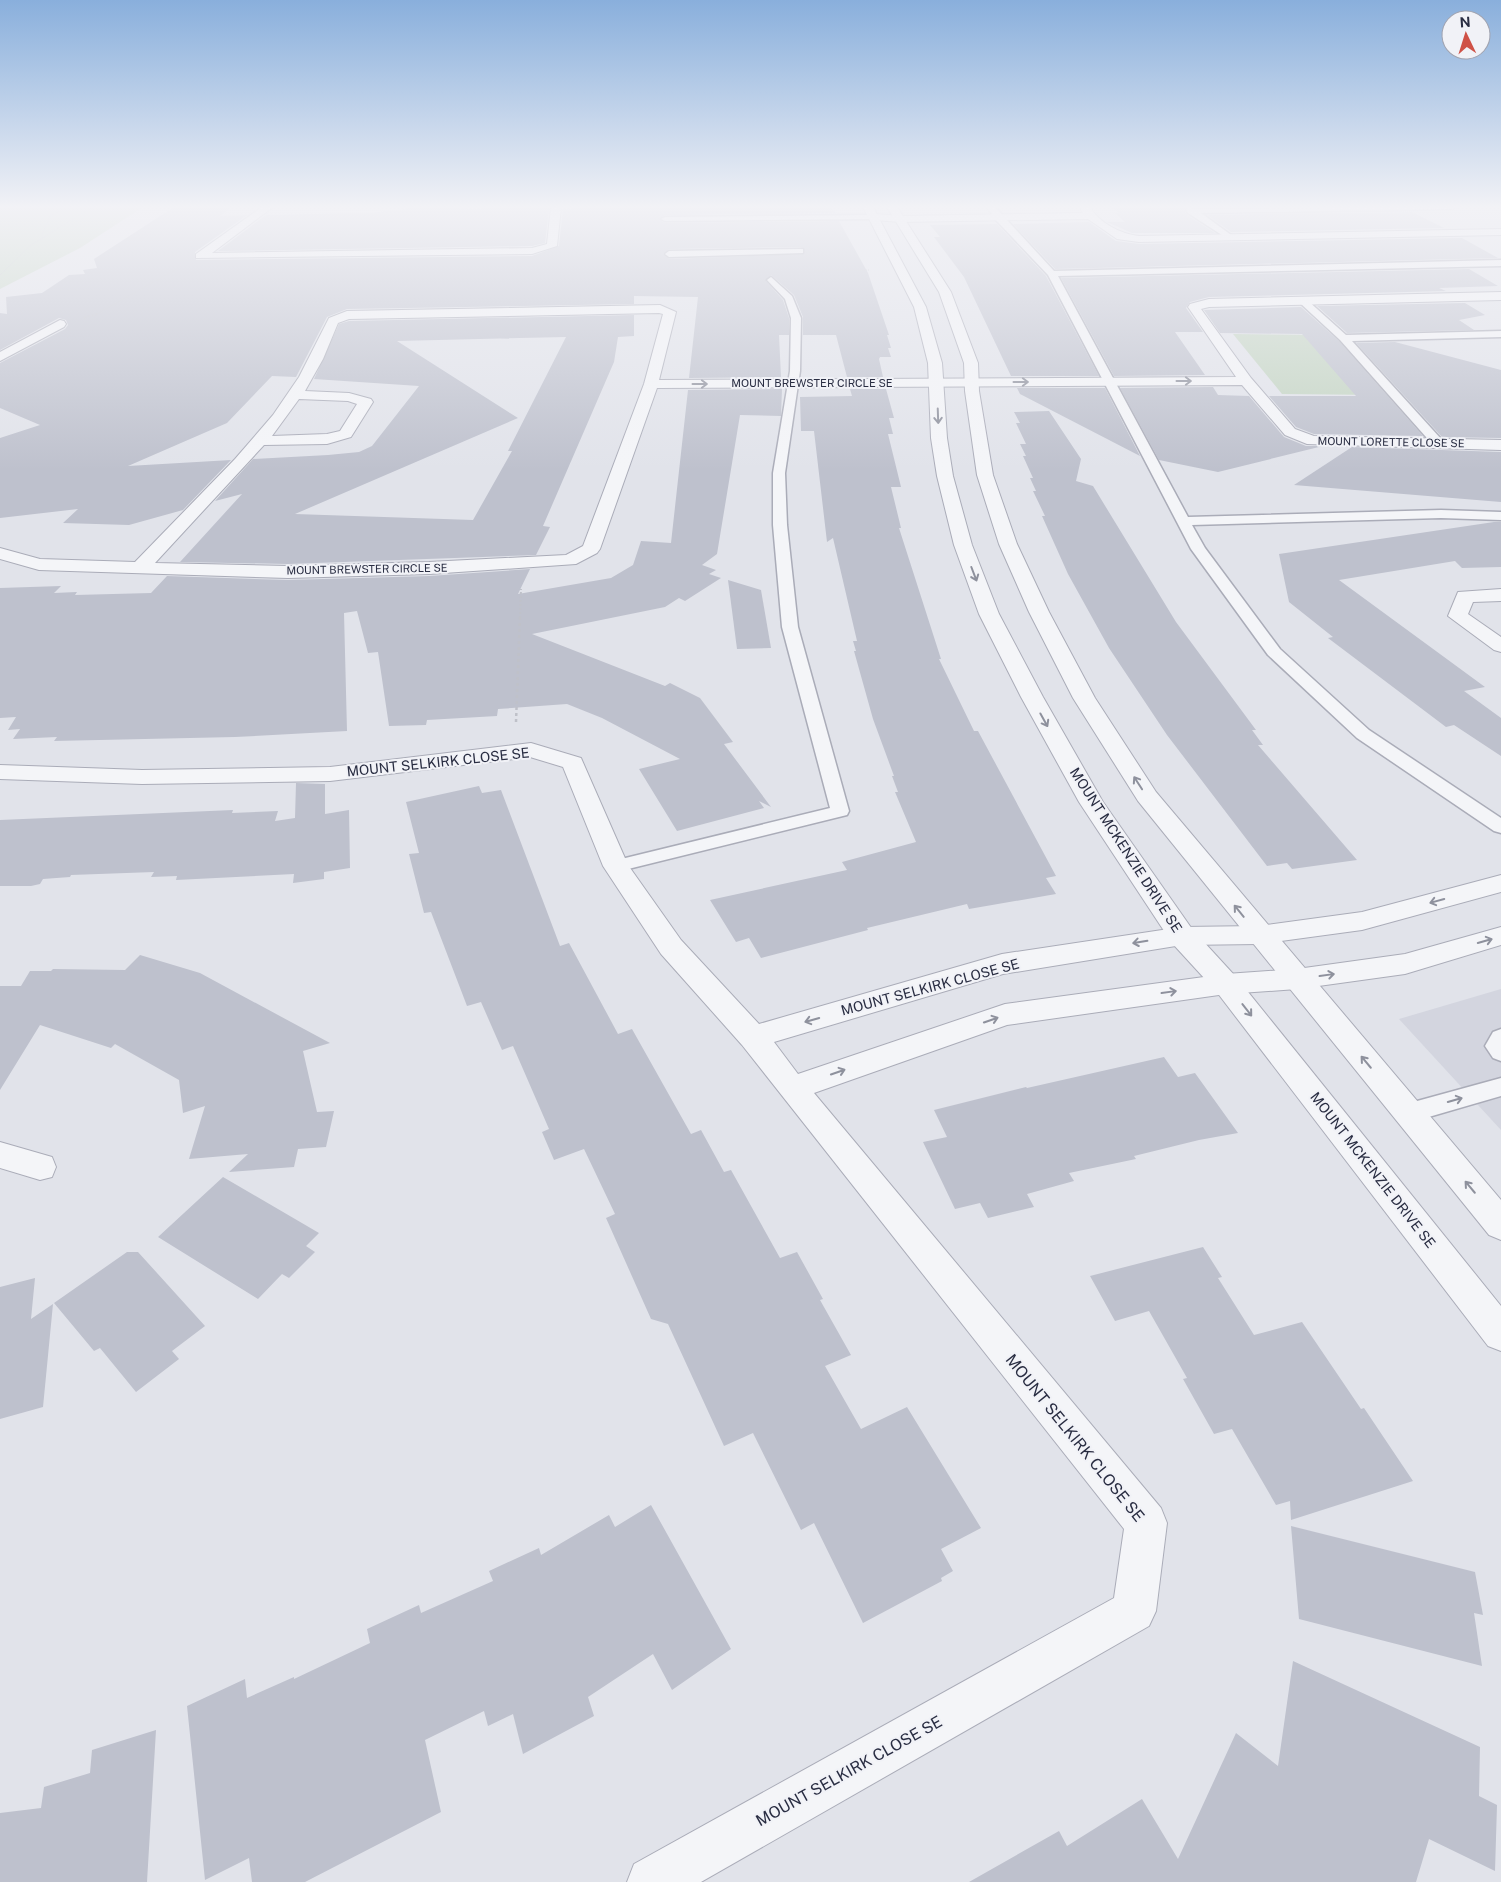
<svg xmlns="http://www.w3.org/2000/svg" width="1501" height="1882" viewBox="0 0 1501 1882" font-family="'Public Sans',sans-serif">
<rect width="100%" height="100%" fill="#e1e3ea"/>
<!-- built -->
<path fill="#d3d5df" d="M 1501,989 L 1501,1130 L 1399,1019 Z"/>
<!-- green -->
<g fill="#c3d4c2">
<path d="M 0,207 L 143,207 L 80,248 L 0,289 Z"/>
<path d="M 1233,334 L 1328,335 L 1381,395 L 1282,394 Z"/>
</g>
<!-- building -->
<g fill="#bec1cd" fill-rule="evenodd">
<path d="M 174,207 L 232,207 L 220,216 L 247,215 L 195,252 L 196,260 L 532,256 L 559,246 L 563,209 L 594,207 L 831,207 L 836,213 L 665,215 L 659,220 L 665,223 L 839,221 L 868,273 L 889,335 L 887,335 L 891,348 L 888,348 L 891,357 L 880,357 L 879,359 L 883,377 L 847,377 L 836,335 L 803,335 L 803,317 L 794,295 L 771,275 L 766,281 L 783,300 L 789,318 L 789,335 L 779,335 L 781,377 L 689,378 L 698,297 L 634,296 L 634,304 L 347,309 L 327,317 L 296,377 L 272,376 L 227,423 L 128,466 L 231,460 L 183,510 L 129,525 L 63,523 L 78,509 L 0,518 L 0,438 L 40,425 L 0,408 L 0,363 L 65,329 L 68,325 L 66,320 L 59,318 L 0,350 L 0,313 L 7,314 L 6,297 L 42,293 L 69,275 L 85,274 L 83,270 L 97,268 L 94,259 ZM 800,247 L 804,248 L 804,254 L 669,259 L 663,254 L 669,249 Z"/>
<path d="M 410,207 L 483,209 L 484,207 L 545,207 L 549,209 L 545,243 L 532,246 L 218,251 L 266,215 L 369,213 L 406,209 Z"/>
<path d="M 1112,207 L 1186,207 L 1184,210 L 1187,215 L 1215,233 L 1132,233 L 1107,222 L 1125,222 L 1115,213 L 1119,213 Z"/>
<path d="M 1412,212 L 1444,228 L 1231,232 L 1207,215 Z"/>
<path d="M 1089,222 L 1116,241 L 1139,244 L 1462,238 L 1498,258 L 1055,269 L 1013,224 Z"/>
<path d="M 997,224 L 1046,276 L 1099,376 L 1011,376 L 964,277 L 934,237 L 940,237 L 930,225 Z"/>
<path d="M 1469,269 L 1498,286 L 1439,288 L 1446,291 L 1209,297 L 1190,302 L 1186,308 L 1203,332 L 1175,332 L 1205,375 L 1114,376 L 1061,278 Z"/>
<path d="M 1465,303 L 1485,315 L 1459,320 L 1474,330 L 1347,333 L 1317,306 Z"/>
<path d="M 1301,307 L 1339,341 L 1423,436 L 1314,434 L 1296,427 L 1269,396 L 1356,396 L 1302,334 L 1220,333 L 1204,310 Z"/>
<path d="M 634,315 L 634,336 L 618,337 L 614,362 L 543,526 L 550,527 L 536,555 L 288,564 L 180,562 L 242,494 L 215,501 L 253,459 L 328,455 L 359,452 L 372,446 L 419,386 L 314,379 L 339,324 L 349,321 ZM 566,337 L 508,451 L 512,451 L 473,520 L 295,514 L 518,418 L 397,341 Z"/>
<path d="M 1395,342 L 1501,370 L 1501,438 L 1442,437 L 1356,343 Z"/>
<path d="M 1213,387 L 1218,395 L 1249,396 L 1284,437 L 1306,446 L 1323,446 L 1218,472 L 1159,460 L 1120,388 Z"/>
<path d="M 1017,388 L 1105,388 L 1140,456 L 1020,394 Z"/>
<path d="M 782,389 L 781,416 L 740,415 L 717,554 L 702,565 L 716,570 L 709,574 L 721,578 L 685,601 L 679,598 L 665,607 L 532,634 L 665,686 L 670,683 L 700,698 L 733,742 L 724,744 L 771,807 L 759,801 L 764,808 L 677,831 L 639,769 L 680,759 L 602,718 L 567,704 L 498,709 L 497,716 L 427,720 L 426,725 L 389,726 L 378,652 L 368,653 L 357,611 L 344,613 L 347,731 L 235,737 L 54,741 L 57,737 L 13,739 L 20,729 L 8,730 L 16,717 L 0,718 L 0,588 L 61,586 L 54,593 L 77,592 L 75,595 L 151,593 L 167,576 L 288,580 L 429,576 L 530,569 L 518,594 L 611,578 L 633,565 L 641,541 L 671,543 L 688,390 Z"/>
<path d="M 850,389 L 886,389 L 894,418 L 889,418 L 893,434 L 888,434 L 901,487 L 891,487 L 901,528 L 899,528 L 941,659 L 939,659 L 974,731 L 978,731 L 1056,876 L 1046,878 L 1056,894 L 969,909 L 967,904 L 867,928 L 868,930 L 761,958 L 749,938 L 736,942 L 710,900 L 847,870 L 842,862 L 916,842 L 895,792 L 898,792 L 892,776 L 894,776 L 873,719 L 854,651 L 856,651 L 853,641 L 857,641 L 833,538 L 827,542 L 814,431 L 801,431 L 800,397 L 852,396 Z"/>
<path d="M 1049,411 L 1081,459 L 1076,481 L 1093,486 L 1176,622 L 1256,730 L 1252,730 L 1263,745 L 1258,745 L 1357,860 L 1292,869 L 1287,863 L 1267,866 L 1167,735 L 1109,648 L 1068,574 L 1042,516 L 1045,516 L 1033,491 L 1036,491 L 1030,478 L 1033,478 L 1023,456 L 1026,456 L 1020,444 L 1026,444 L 1016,423 L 1020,423 L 1014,412 Z"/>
<path d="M 1352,447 L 1501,452 L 1501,502 L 1294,485 Z"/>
<path d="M 1494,522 L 1501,522 L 1501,567 L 1462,568 L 1455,561 L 1339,580 L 1485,687 L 1464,691 L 1501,718 L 1501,756 L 1454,725 L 1446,727 L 1328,638 L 1333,637 L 1289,602 L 1279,554 Z"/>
<path d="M 728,580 L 761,590 L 771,648 L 737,649 Z"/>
<path d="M 296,783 L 325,784 L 325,814 L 349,810 L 350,868 L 324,872 L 324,879 L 293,883 L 294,874 L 176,880 L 177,876 L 151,877 L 154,872 L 71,875 L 70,877 L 43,879 L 40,884 L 31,886 L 0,886 L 0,820 L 233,810 L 232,813 L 278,811 L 275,821 L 295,818 Z"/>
<path d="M 479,786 L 482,793 L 501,790 L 560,946 L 569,943 L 618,1034 L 632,1029 L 691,1134 L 701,1130 L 724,1172 L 731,1170 L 780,1258 L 797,1252 L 823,1299 L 820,1300 L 851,1355 L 825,1366 L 861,1429 L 907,1407 L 981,1528 L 941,1549 L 953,1571 L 941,1578 L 942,1581 L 863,1623 L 814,1523 L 801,1530 L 753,1433 L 724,1446 L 668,1324 L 651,1319 L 606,1218 L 615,1214 L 584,1149 L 554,1160 L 542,1132 L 549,1129 L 513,1046 L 502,1050 L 481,1002 L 467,1006 L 431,912 L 424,913 L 409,854 L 419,853 L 406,802 Z"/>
<path d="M 140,955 L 200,973 L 330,1043 L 303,1051 L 317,1112 L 334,1111 L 326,1147 L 298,1149 L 294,1167 L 229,1172 L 248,1154 L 189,1159 L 205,1106 L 183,1113 L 179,1080 L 115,1044 L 111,1048 L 40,1025 L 0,1090 L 0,986 L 21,986 L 30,971 L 51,971 L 53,969 L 125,970 Z"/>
<path d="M 1164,1057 L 1178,1077 L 1195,1073 L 1238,1133 L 1199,1140 L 1134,1156 L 1136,1159 L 1069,1173 L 1074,1181 L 1027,1194 L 1034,1207 L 988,1218 L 980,1203 L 955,1209 L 923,1142 L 947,1137 L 934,1110 L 1026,1087 L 1027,1088 Z"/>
<path d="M 223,1177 L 319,1233 L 306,1246 L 315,1252 L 289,1278 L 282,1274 L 258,1299 L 158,1237 Z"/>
<path d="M 1203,1247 L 1222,1277 L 1218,1278 L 1254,1335 L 1302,1322 L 1361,1409 L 1364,1408 L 1413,1481 L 1291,1520 L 1290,1501 L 1276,1505 L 1232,1429 L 1214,1434 L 1183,1379 L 1187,1378 L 1149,1311 L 1115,1321 L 1090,1276 Z"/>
<path d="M 127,1252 L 138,1252 L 205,1326 L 172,1351 L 179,1359 L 136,1392 L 100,1348 L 94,1351 L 54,1303 Z"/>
<path d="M 35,1278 L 31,1319 L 53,1304 L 43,1407 L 0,1419 L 0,1287 Z"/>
<path d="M 651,1505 L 731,1649 L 672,1690 L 653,1654 L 588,1697 L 594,1716 L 523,1754 L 513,1714 L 488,1726 L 484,1711 L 425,1740 L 441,1812 L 305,1882 L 252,1882 L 249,1858 L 205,1880 L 187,1706 L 245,1679 L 247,1698 L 294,1677 L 294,1679 L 370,1643 L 367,1629 L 419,1605 L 421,1613 L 493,1581 L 489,1571 L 539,1548 L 541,1555 L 609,1515 L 615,1527 Z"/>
<path d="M 1291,1526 L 1475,1572 L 1483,1615 L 1474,1613 L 1482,1666 L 1299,1619 Z"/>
<path d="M 1293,1661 L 1480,1747 L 1479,1796 L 1497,1805 L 1495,1871 L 1429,1839 L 1416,1882 L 969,1882 L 1059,1831 L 1067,1846 L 1142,1799 L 1178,1859 L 1236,1733 L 1278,1766 Z"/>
<path d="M 156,1730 L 147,1882 L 0,1882 L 0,1813 L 41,1808 L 44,1787 L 90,1773 L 92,1750 Z"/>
</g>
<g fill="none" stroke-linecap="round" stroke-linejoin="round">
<defs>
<g id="service">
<path d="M 987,207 L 995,207 L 1054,271 L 1501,260 L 1501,266 L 1058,276 L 1188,517 L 1441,510 L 1501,512 L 1501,520 L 1441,518 L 1192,525 L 1205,548 L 1280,649 L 1369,730 L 1501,818 L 1501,833 L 1494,831 L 1357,738 L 1268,655 L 1191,549 L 1048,275 L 995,219 Z"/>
<path d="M 1189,207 L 1194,209 L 1456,207 L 1452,209 L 1201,213 L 1231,235 L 1232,237 L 1228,239 L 1188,213 L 1186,209 Z"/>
<path d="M 874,215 L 878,217 L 877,219 L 665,221 L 661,219 L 665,217 Z"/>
<path d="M 800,249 L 803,249 L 803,253 L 669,257 L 665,254 L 669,251 Z"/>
<path d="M 771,277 L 792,296 L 801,318 L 800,371 L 785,473 L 787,525 L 798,627 L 849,811 L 847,815 L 616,872 L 609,870 L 606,866 L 609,862 L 830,808 L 782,627 L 773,525 L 773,473 L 790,371 L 791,318 L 785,299 L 767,280 Z"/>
<path d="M 1300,299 L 1306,299 L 1346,335 L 1501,331 L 1501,337 L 1352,341 L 1442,440 L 1444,443 L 1438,447 L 1434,446 L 1340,340 L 1300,303 Z"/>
<path d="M 1501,1029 L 1501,1061 L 1493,1058 L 1485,1046 L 1493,1032 Z"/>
<path d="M 1501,1078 L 1501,1096 L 1408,1123 L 1399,1120 L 1396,1113 L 1399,1106 Z"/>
</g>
<g id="minor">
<path d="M 262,207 L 273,207 L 212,253 L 532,248 L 547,244 L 551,207 L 561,207 L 557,246 L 532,254 L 196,258 L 196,254 Z"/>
<path d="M 1080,207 L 1090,207 C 1099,223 1121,234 1139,236 L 1501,229 L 1501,235 L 1139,242 L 1117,239 L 1088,219 L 901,222 L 874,220 L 869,217 L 874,214 L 901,216 L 1083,213 Z"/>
<path d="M 1501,292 L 1501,300 L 1209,307 L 1201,309 L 1251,378 L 1295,429 L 1314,436 L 1501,440 L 1501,450 L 1307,444 L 1285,435 L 1242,385 L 657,388 L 600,549 L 597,553 L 576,564 L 429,574 L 288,578 L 39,570 L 0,559 L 0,548 L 40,559 L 135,562 L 235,459 L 273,415 L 299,377 L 329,318 L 347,311 L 660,305 L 676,312 L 659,380 L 1236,377 L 1188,307 L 1190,304 L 1209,299 ZM 659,313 L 663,314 L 644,384 L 583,546 L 566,555 L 429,562 L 288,566 L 155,563 L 264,445 L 327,444 L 351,437 L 373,402 L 371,399 L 349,393 L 305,391 L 323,359 L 338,323 L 349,319 ZM 299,399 L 348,401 L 357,404 L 340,431 L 327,434 L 272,436 Z"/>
<path d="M 60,320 L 64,321 L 66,324 L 64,327 L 0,361 L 0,352 Z"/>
<path d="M 1501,589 L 1501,601 L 1473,602 L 1468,614 L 1501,637 L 1501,652 L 1494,650 L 1448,616 L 1458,592 Z"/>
<path d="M 531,743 L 581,758 L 628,865 L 681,940 L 759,1024 L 1002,954 L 1182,927 L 1259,926 L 1362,912 L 1501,875 L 1501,892 L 1362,930 L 1259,944 L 1182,945 L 1003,974 L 774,1042 L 798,1074 L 1005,1004 L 1226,974 L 1297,969 L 1405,954 L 1501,927 L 1501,945 L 1405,974 L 1297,989 L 1226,994 L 1007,1025 L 814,1093 L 1161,1508 L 1167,1523 L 1156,1611 L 1149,1626 L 701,1882 L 627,1882 L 634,1864 L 1114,1598 L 1124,1529 L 742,1045 L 661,954 L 603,866 L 563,767 L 530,757 L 330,781 L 142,784 L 0,779 L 0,765 L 142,770 L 330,767 Z"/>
<path d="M 0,1142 L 52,1157 L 56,1167 L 52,1177 L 40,1180 L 0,1168 Z"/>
</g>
<g id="tertiary">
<path d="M 863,207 L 873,207 L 926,307 L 942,363 L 947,438 L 953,476 L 972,545 L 999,614 L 1043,697 L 1103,802 L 1192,929 L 1236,977 L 1501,1306 L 1501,1351 L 1488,1346 L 1216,991 L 1172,943 L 1079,802 L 1021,697 L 979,614 L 954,545 L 937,476 L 931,438 L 928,363 L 914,307 Z"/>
<path d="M 887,207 L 897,207 L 951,292 L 978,363 L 979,391 L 993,475 L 1017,544 L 1049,612 L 1095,698 L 1156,792 L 1501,1200 L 1501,1240 L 1489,1235 L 1138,801 L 1073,698 L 1029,612 L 999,544 L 977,475 L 965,391 L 964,363 L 939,292 Z"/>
</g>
</defs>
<!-- service casing -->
<use href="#service" stroke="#aaacb8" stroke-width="3"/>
<!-- minor casing -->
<use href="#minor" stroke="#aaacb8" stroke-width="2"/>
<!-- tertiary casing -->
<use href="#tertiary" stroke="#aaacb8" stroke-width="2"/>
<!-- path-far2 -->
<g stroke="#bfc1c9" stroke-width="1" stroke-dasharray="1 1" stroke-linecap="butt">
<path d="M 43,238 L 42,235 L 50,216 L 67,207"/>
<path d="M 571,256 L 655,274"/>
<path d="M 814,271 L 870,270"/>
<path d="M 0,275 L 31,245 L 92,207"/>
<path d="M 97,314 L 180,267"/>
</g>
<!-- path-far1 -->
<g stroke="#bfc1c9" stroke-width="2" stroke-dasharray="2 2" stroke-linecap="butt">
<path d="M 84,318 L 99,313"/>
<path d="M 520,618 L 521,589"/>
</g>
<!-- path -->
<path stroke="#bfc1c9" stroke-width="2.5" stroke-dasharray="3 3" stroke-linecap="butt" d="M 516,722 L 520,617"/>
<!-- service -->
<use href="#service" fill="#f4f5f8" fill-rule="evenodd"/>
<!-- minor -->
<use href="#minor" fill="#f4f5f8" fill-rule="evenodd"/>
<!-- tertiary -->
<use href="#tertiary" fill="#f4f5f8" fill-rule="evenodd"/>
</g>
<!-- one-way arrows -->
<defs><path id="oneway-shaft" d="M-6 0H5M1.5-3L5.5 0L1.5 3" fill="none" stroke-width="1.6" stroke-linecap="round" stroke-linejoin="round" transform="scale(1.25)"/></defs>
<g stroke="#8e919d">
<use href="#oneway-shaft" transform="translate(1184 381)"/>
<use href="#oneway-shaft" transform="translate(1021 382)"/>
<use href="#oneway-shaft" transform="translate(700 384)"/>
<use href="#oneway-shaft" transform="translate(938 416) rotate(88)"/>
<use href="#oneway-shaft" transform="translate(974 574) rotate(69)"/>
<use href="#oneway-shaft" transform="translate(1044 720) rotate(61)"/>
<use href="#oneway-shaft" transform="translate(1138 783) rotate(-123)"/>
<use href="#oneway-shaft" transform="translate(1437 901) rotate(165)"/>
<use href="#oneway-shaft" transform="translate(1239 911) rotate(-129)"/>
<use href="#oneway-shaft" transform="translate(1485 941) rotate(-16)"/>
<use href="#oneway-shaft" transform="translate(1140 942) rotate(171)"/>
<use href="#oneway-shaft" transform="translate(1327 975) rotate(-8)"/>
<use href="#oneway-shaft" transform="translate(1169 992) rotate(-8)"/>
<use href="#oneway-shaft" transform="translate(1247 1010) rotate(52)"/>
<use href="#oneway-shaft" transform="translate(812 1020) rotate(164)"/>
<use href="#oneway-shaft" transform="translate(991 1020) rotate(-19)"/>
<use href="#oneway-shaft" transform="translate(1366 1062) rotate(-130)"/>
<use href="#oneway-shaft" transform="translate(838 1072) rotate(-19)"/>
<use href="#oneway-shaft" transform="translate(1455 1100) rotate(-16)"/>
<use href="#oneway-shaft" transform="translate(1470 1187) rotate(-130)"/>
</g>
<!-- sky -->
<linearGradient id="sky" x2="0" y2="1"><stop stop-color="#89afdc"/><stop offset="0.44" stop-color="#f2f2f6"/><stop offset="1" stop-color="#f2f2f6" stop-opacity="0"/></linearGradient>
<rect width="1501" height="470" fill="url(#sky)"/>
<g text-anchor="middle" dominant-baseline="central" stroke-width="4" stroke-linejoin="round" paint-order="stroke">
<!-- far-street labels -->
<g font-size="11" fill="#292d42" stroke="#f1f2f7">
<text x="812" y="383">MOUNT BREWSTER CIRCLE SE</text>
<text transform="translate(1391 442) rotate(1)">MOUNT LORETTE CLOSE SE</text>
<text transform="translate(367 569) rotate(-1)">MOUNT BREWSTER CIRCLE SE</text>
</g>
<!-- street labels -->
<g font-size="14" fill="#292d42" stroke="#f1f2f7">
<text transform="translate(438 762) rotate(-6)">MOUNT SELKIRK CLOSE SE</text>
<text transform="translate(1126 850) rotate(57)">MOUNT MCKENZIE DRIVE SE</text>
<text transform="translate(930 987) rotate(-15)">MOUNT SELKIRK CLOSE SE</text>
<text transform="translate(1373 1170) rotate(52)">MOUNT MCKENZIE DRIVE SE</text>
</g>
<!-- near-street labels -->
<g font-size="16" fill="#292d42" stroke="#f1f2f7">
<text transform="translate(1075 1438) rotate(51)">MOUNT SELKIRK CLOSE SE</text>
<text transform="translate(849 1771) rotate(-29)">MOUNT SELKIRK CLOSE SE</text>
</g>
</g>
<!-- north arrow -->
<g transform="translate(1466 35) rotate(356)"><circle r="24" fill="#f1f2f7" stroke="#a1a3af"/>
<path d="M0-4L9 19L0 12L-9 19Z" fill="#cf5146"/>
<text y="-8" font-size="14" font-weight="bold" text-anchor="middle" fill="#292d42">N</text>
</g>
</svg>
